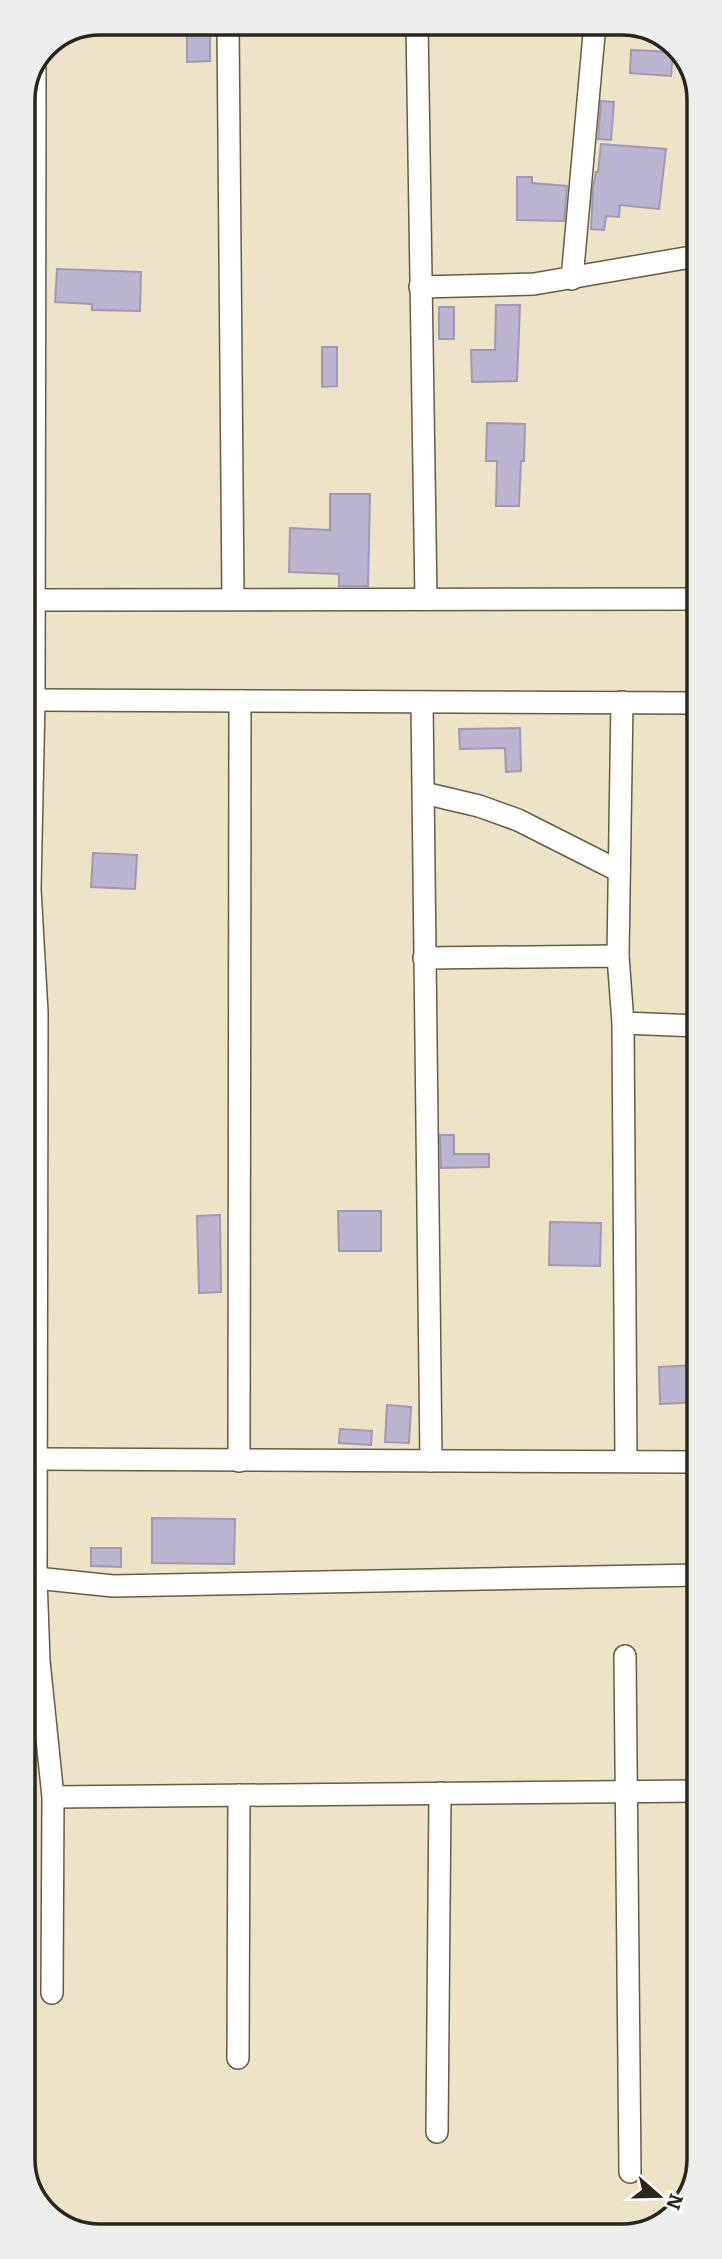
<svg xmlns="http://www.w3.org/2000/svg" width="722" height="2259" viewBox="0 0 722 2259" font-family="Bitter,serif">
<rect width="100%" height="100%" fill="#ede3c6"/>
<!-- building -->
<g fill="#bcb5d1" stroke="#a099b4" stroke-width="2">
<path d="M 187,23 L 210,23 L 210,61 L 187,62 Z"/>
<path d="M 631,50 L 673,52 L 671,76 L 630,73 Z"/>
<path d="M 601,101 L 614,102 L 611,140 L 598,139 Z"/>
<path d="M 601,144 L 666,149 L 659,209 L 620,205 L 619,217 L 606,216 L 604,230 L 591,229 L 593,188 L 596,172 L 598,172 Z"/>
<path d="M 517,177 L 532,177 L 532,183 L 567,186 L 564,221 L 517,220 Z"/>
<path d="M 57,269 L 141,272 L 140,311 L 92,310 L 92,304 L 55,302 Z"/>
<path d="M 496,305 L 520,305 L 517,381 L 472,382 L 471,350 L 495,350 Z"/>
<rect x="439" y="307" width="15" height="32"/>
<path d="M 322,347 L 337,347 L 337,386 L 322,387 Z"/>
<path d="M 487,423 L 525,424 L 524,461 L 521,461 L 519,506 L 496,506 L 497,461 L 486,461 Z"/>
<path d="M 330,494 L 370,494 L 368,586 L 339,586 L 339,574 L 289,572 L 290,528 L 330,530 Z"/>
<path d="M 520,728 L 521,771 L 506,772 L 505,748 L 460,749 L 459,729 Z"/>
<path d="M 93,853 L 137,855 L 135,889 L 91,887 Z"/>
<path d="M 440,1135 L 454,1135 L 454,1154 L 489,1154 L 489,1167 L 441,1168 Z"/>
<path d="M 338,1211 L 381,1211 L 381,1251 L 339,1251 Z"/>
<path d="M 220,1215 L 221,1292 L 199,1293 L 197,1216 Z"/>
<path d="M 550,1222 L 601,1223 L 600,1266 L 549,1265 Z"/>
<path d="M 698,1365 L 698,1402 L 660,1404 L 659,1367 Z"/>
<path d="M 387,1405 L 411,1407 L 409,1443 L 385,1442 Z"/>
<path d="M 340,1429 L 372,1431 L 371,1445 L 339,1443 Z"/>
<path d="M 152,1518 L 235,1519 L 234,1564 L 152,1563 Z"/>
<path d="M 91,1548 L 121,1548 L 121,1567 L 91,1566 Z"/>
</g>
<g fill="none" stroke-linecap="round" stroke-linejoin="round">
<defs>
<g id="minor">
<path d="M 228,23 L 233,599"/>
<path d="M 417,23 L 426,599"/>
<path d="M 35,69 L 34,700 L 30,889 L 37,1012 L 36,1578 L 113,1586 L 699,1575"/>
<path d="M 572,279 L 595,23"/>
<path d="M 420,287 L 534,284 L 697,256"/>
<path d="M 34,600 L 697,599"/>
<path d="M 34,700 L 697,703"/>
<path d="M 422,702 L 431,1461"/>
<path d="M 424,793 L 479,806 L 518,820 L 619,871"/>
<path d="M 618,956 L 622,702"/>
<path d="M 424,958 L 618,956 L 623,1023 L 698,1026"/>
<path d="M 623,1023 L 626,1461"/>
<path d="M 36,1459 L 698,1462"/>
<path d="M 239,1461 L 240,701"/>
<path d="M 25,1579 L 36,1578 L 39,1661 L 53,1797 L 52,1993"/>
<path d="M 625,1656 L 630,2172"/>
<path d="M 53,1797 L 699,1791"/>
<path d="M 238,2058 L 239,1795"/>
<path d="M 437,2132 L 440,1793"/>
</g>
</defs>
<!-- minor casing -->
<use href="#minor" stroke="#665c43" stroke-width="24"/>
<!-- minor -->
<use href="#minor" stroke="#fff" stroke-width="21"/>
</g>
<!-- crop -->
<path d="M0 0H722V2259H0ZM100 35H622A65 65 0 0 1 687 100V2159A65 65 0 0 1 622 2224H100A65 65 0 0 1 35 2159V100A65 65 0 0 1 100 35Z" fill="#eeeeed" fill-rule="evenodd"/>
<path fill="none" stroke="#2a261b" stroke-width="3.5" d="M100 35H622A65 65 0 0 1 687 100V2159A65 65 0 0 1 622 2224H100A65 65 0 0 1 35 2159V100A65 65 0 0 1 100 35Z"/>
<!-- north arrow -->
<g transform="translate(659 2196) rotate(110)" stroke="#ffffff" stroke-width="5" paint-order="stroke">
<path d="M0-5L12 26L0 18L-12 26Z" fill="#2a261b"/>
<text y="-10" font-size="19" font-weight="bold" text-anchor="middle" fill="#2a261b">N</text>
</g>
</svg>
